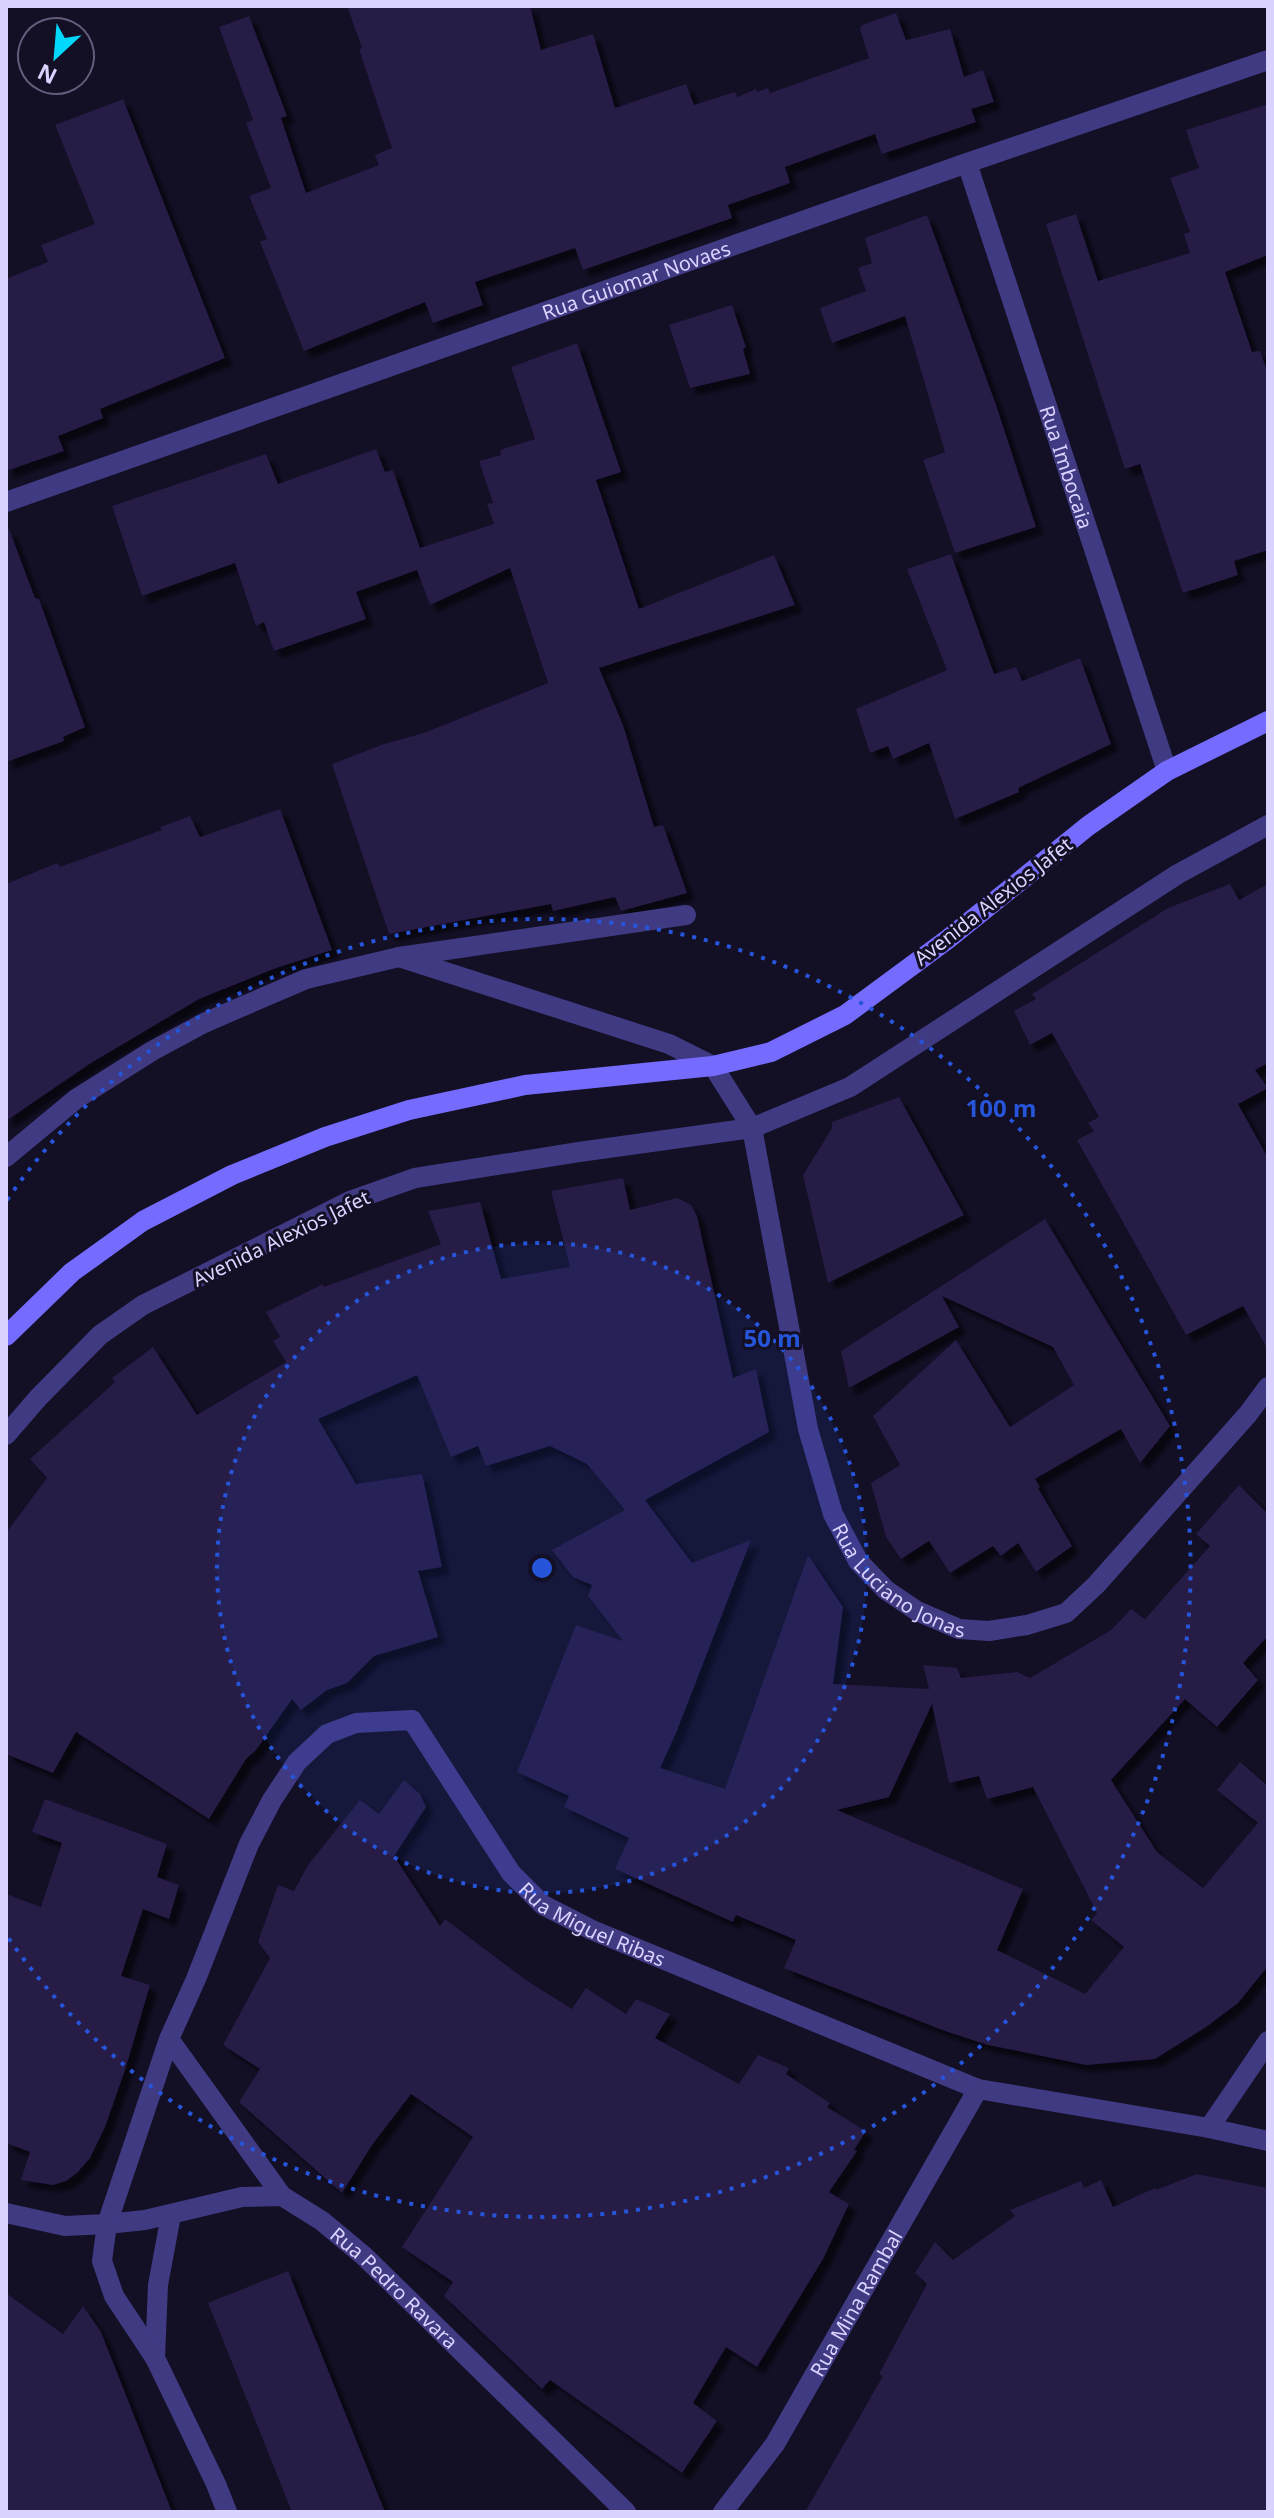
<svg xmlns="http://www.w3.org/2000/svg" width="1274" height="2518" viewBox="0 0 1274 2518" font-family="'Noto Sans',sans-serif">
<defs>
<filter id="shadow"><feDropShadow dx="7" dy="7" stdDeviation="2" flood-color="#0009"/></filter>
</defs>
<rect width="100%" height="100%" fill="#130f25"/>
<!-- building -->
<g fill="#251b45" fill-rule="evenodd" filter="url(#shadow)">
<path d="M 347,6 L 530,6 L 541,50 L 593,34 L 615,108 L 686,84 L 694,105 L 735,92 L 737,97 L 756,89 L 757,92 L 768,88 L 770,93 L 869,58 L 860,29 L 862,25 L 896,13 L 906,40 L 950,29 L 964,77 L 983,70 L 994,102 L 971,109 L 976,122 L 882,154 L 875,134 L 785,167 L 790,183 L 728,205 L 732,218 L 583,270 L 575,248 L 475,282 L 483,305 L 433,323 L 425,302 L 304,351 L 260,242 L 267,239 L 249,196 L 271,188 L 246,123 L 253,120 L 219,27 L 249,16 L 287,116 L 281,118 L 306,193 L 379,165 L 375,155 L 392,148 L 359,49 L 362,48 Z"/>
<path d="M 123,99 L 225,358 L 100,409 L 103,418 L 58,436 L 64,451 L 6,471 L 6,279 L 48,262 L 41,245 L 95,224 L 55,125 Z"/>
<path d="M 1268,104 L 1268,255 L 1225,272 L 1252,352 L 1260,351 L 1268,374 L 1268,550 L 1234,561 L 1238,575 L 1183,593 L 1140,464 L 1125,469 L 1046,224 L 1076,214 L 1098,281 L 1190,253 L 1184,234 L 1190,232 L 1170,178 L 1199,168 L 1186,130 Z"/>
<path d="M 927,215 L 996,405 L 1036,527 L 955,553 L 923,460 L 945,452 L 905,316 L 832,343 L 820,308 L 866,291 L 858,268 L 872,263 L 865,238 Z"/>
<path d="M 732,305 L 746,347 L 743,349 L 750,374 L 690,388 L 669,325 Z"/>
<path d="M 577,343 L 621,472 L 596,480 L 639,609 L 774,555 L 795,605 L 599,668 L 623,725 L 654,827 L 663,825 L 687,893 L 621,911 L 615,897 L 553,911 L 551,904 L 389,934 L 332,764 L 384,744 L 424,733 L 548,683 L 510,568 L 430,605 L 417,570 L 356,592 L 366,619 L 274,651 L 264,622 L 256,626 L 235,563 L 142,596 L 112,506 L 266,454 L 278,484 L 376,449 L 385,472 L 393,470 L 420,548 L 494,524 L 487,504 L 493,503 L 479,461 L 501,455 L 500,450 L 535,439 L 511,367 Z"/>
<path d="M 9,529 L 35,598 L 39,599 L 85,727 L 63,737 L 64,741 L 6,762 L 6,530 Z"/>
<path d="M 951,554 L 994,674 L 1016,667 L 1022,681 L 1080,658 L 1111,744 L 1018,788 L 1019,792 L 955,819 L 929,743 L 893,759 L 888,746 L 870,753 L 856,709 L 947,670 L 907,569 Z"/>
<path d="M 280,809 L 332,950 L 276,968 L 199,999 L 91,1063 L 6,1121 L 6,884 L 57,863 L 60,867 L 162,830 L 160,827 L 190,816 L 200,837 Z"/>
<path d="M 1230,884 L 1239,900 L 1268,884 L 1268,1063 L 1255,1070 L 1268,1088 L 1238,1104 L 1268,1158 L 1268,1350 L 1243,1306 L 1186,1335 L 1077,1140 L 1094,1131 L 1088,1123 L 1099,1117 L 1052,1033 L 1030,1045 L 1014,1011 L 1036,999 L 1032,994 L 1168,908 Z"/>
<path d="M 899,1097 L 964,1215 L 828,1283 L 803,1175 L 832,1128 L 832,1122 Z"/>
<path d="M 623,1178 L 630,1210 L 677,1198 L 691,1205 L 697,1216 L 733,1378 L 756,1369 L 769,1432 L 645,1500 L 692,1563 L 751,1540 L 676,1733 L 660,1768 L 725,1789 L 808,1555 L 843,1607 L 833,1684 L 929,1689 L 923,1665 L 957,1668 L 961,1678 L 1017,1672 L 1030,1678 L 1111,1630 L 1131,1609 L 1145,1619 L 1210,1546 L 1196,1534 L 1239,1485 L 1268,1514 L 1268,1636 L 1243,1663 L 1258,1680 L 1217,1727 L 1185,1699 L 1111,1780 L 1157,1852 L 1203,1888 L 1258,1823 L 1217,1790 L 1240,1762 L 1268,1786 L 1268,1966 L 1238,2003 L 1206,2027 L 1155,2059 L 1086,2065 L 988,2045 L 945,2031 L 784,1968 L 796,1940 L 736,1915 L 733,1922 L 615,1869 L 629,1838 L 564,1807 L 569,1796 L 517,1772 L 576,1625 L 623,1641 L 588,1596 L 592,1585 L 573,1577 L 552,1550 L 625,1510 L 587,1464 L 550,1446 L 486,1466 L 478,1446 L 451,1457 L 417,1375 L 318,1419 L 356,1484 L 422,1474 L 442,1567 L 418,1571 L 438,1637 L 374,1656 L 347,1683 L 327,1690 L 301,1710 L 292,1699 L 256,1750 L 246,1759 L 209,1819 L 76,1732 L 53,1773 L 6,1754 L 6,1533 L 47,1478 L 30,1459 L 115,1382 L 112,1378 L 153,1347 L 197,1415 L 286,1362 L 273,1341 L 280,1337 L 266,1312 L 323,1284 L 324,1287 L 441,1244 L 428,1211 L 480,1202 L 501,1279 L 570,1267 L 551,1191 ZM 932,1704 L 949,1783 L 979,1776 L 987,1799 L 1033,1787 L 1097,1913 L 1091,1920 L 1124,1947 L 1085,1994 L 997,1950 L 1023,1889 L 837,1810 L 889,1797 Z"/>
<path d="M 1045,1219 L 1170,1426 L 1140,1463 L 1121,1429 L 1035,1479 L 1040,1487 L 1038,1488 L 1072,1546 L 1036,1572 L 1018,1543 L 1001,1556 L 993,1546 L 950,1573 L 929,1541 L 901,1559 L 886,1537 L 871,1483 L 900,1465 L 873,1416 L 956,1340 L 1010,1427 L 1074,1385 L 1053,1347 L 942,1296 L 959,1327 L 849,1388 L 841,1351 Z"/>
<path d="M 404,1780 L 420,1794 L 426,1807 L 394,1856 L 440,1926 L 445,1919 L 526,1980 L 572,2009 L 586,1988 L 626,2014 L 636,1999 L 670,2014 L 655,2038 L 739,2084 L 758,2055 L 789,2068 L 786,2074 L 830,2103 L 827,2107 L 866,2131 L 854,2150 L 857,2151 L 829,2192 L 849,2204 L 823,2259 L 757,2367 L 726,2347 L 693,2403 L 717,2421 L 682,2473 L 550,2380 L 542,2389 L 444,2296 L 453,2282 L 402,2247 L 473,2137 L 411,2094 L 372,2145 L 342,2193 L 239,2102 L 260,2069 L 223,2045 L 270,1958 L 258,1942 L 278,1885 L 294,1891 L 308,1865 L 360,1800 L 379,1814 Z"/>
<path d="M 45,1799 L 167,1844 L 157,1877 L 179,1885 L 169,1919 L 143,1909 L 121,1976 L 150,1985 L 125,2070 L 105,2127 L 90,2158 L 77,2173 L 66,2181 L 53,2185 L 21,2180 L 30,2152 L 6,2143 L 6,1894 L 41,1907 L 62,1843 L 32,1832 Z"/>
<path d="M 1197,2174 L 1268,2188 L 1268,2512 L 805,2512 L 883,2376 L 879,2374 L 927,2284 L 915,2273 L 935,2242 L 953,2260 L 1015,2216 L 1010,2210 L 1081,2181 L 1084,2188 L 1101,2180 L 1113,2207 L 1155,2188 L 1156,2190 Z"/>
<path d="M 288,2271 L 385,2512 L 292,2512 L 208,2303 Z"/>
<path d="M 6,2293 L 63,2334 L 83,2306 L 101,2332 L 172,2512 L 6,2512 Z"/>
</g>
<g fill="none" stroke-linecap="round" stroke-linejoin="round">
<!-- street -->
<g stroke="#403a83" stroke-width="20">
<path id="s1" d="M 967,163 L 1167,771"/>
<path id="s2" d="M 6,502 L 967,163 L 1268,60"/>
<path id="s3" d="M 399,957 L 669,1044 L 713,1066 L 752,1128 L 808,1429 L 833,1514 L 858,1561 L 886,1590 L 917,1611 L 959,1629 L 989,1631 L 1027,1625 L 1066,1613 L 1096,1585 L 1248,1414 L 1268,1387"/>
<path d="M 6,1157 L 76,1099 L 152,1051 L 204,1023 L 306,979 L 399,957 L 686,915"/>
<path d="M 6,1435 L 38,1398 L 100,1335 L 143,1305 L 350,1201 L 415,1178 L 579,1152 L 752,1128 L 850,1087 L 1178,874 L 1268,825"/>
<path d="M 169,2039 L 282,2196"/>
<path d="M 1209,2128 L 1268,2041"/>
<path id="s4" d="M 6,2213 L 65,2226 L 107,2224 L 145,2220 L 242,2197 L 282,2196 L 322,2221 L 364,2256 L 626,2512"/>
<path d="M 155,2358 L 158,2285 L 171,2215"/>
<path id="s5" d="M 227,2512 L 216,2484 L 155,2358 L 114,2296 L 102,2261 L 107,2224 L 169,2039 L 196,1979 L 249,1844 L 272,1800 L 297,1762 L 327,1734 L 356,1723 L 412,1720 L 511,1873 L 543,1905 L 592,1930 L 978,2089 L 1209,2128 L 1268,2141"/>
<path id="s6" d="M 723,2512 L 775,2444 L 978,2089"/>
</g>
<!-- secondary -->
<path stroke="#756bfe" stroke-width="20" d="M 6,1336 L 72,1272 L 143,1221 L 232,1175 L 325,1137 L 409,1110 L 525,1085 L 713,1066 L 771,1052 L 845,1015 L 948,939 L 1088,826 L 1167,771 L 1268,721"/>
</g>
<!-- distance rings -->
<circle cx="542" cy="1568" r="325" fill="#2655da" fill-opacity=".12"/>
<g fill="none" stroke="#2655da" stroke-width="4" stroke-dasharray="4 8">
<circle cx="542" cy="1568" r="325"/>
<path d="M7 1200A649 649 0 1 1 7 1936"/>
</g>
<g text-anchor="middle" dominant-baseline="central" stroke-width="6" stroke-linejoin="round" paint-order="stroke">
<!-- street labels -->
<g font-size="20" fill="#dad3ff" stroke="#130f25">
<text stroke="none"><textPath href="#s2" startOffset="668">Rua Guiomar Novaes</textPath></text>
<text stroke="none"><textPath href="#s1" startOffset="320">Rua Imbocaia</textPath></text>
<text transform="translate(993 901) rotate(-38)">Avenida Alexios Jafet</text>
<text transform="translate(281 1238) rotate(-26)">Avenida Alexios Jafet</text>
<text stroke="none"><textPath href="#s3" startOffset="898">Rua Luciano Jonas</textPath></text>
<text stroke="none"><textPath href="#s5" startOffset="1228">Rua Miguel Ribas</textPath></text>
<text stroke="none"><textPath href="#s4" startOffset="426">Rua Pedro Ravara</textPath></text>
<text stroke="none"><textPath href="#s6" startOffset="248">Rua Mina Rambal</textPath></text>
</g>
</g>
<circle cx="542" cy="1568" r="12" fill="#2655da" stroke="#130f25" stroke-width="4"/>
<g font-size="24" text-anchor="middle" font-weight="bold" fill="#2655da" stroke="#130f25" stroke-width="6" stroke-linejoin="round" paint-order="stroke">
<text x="1001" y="1117">100 m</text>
<text x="772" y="1347">50 m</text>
</g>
<!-- border -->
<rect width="1274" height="2518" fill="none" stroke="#dad3ff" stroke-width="16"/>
<!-- north arrow -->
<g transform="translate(56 56) rotate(206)"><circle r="38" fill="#130f25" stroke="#635d7c" stroke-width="2"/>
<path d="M0-6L14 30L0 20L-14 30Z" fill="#02d8fb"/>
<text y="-12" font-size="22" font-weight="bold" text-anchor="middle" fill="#dad3ff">N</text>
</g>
</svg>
